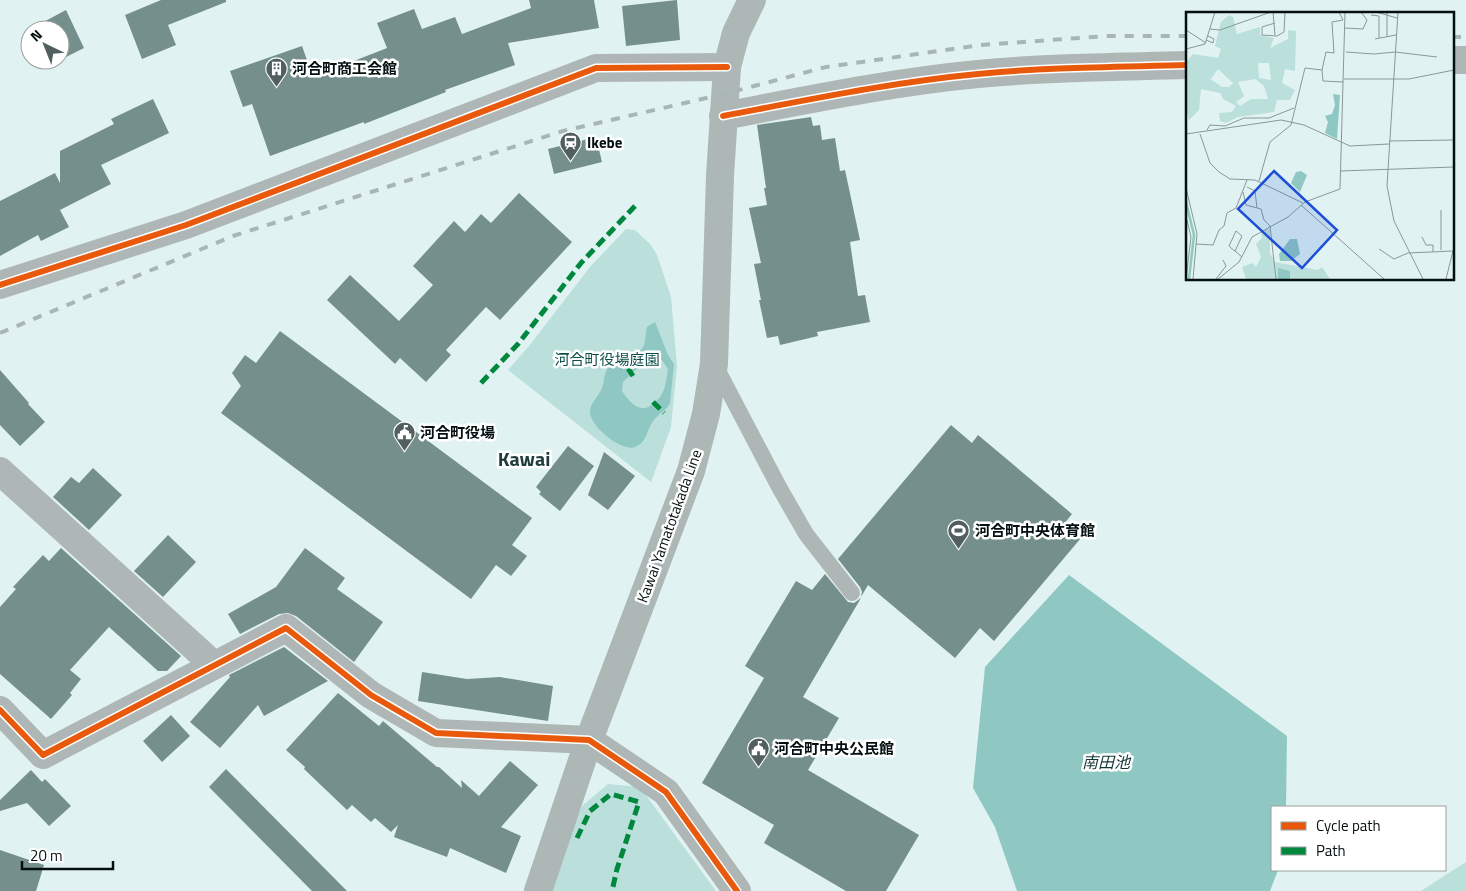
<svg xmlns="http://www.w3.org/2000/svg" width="1466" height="891" viewBox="0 0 1466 891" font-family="'Titillium Web','Noto Sans JP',sans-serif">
<rect width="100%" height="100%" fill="#e0f3f2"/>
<!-- green -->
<g fill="#bbdfdb">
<path d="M 626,229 L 635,230 L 650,244 L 657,255 L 671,297 L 677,366 L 671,427 L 651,482 L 508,370 L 529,346 L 590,267 Z"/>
<path d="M 608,784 L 640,787 L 716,891 L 551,891 L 559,860 L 582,806 Z"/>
<path d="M 1466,862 L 1466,891 L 1421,891 Z"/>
</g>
<!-- water -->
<g fill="#8fc7c3" fill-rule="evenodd">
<path d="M 655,322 L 668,355 L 674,364 L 670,403 C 666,411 656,415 652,423 C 646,432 647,442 635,447 C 621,452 590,426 590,412 C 590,403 599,396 602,388 C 606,377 602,373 612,364 C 620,358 629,360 637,355 L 644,346 L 647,327 ZM 655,359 L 662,360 L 668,369 C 667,376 666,385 663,392 C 661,397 657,400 653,404 C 640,415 629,402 622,391 L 623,382 L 640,366 Z"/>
<path d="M 1069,575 L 1287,736 L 1286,807 L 1272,807 L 1272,870 L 1278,870 L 1270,891 L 1017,891 L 995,827 L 973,788 L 985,667 Z"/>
</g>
<!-- building -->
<g fill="#758f8d">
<path d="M 161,0 L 226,0 L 226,2 L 168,25 L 176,45 L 142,59 L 125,15 Z"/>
<path d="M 529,0 L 594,0 L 599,28 L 508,43 L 515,65 L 445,90 L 446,92 L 364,124 L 364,122 L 270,156 L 252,104 L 243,107 L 230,71 L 302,46 L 313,77 L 387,48 L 377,23 L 414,9 L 422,29 L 455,17 L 462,34 L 531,8 Z"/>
<path d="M 677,0 L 680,40 L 626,46 L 622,6 Z"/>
<path d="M 66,10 L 84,48 L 60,60 L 60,30 L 38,30 L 36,26 Z"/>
<path d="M 153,99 L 169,133 L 101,165 L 111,184 L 60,210 L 69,227 L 41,241 L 38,235 L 0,256 L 0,201 L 55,173 L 60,183 L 60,151 L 114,124 L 111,119 Z"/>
<path d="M 811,117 L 813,126 L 820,125 L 822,140 L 835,138 L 840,171 L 845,170 L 860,240 L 850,242 L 858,296 L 865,295 L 870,322 L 817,332 L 818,336 L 780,345 L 778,336 L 767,338 L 759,300 L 761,300 L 754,264 L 761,263 L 749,208 L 767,205 L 764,188 L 766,188 L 757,125 Z"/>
<path d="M 596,137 L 602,162 L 554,174 L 548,149 Z"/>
<path d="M 519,193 L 572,242 L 500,320 L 486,307 L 446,350 L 451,355 L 426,382 L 400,358 L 395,364 L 327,300 L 350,275 L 399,321 L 433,285 L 413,266 L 454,221 L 465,232 L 481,214 L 491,223 Z"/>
<path d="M 280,331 L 532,518 L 512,545 L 527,556 L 511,576 L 496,565 L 471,599 L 221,413 L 241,386 L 232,373 L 245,355 L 256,363 Z"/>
<path d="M 0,370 L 29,403 L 28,404 L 45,422 L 20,446 L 0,425 Z"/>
<path d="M 951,425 L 972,443 L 978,435 L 1072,514 L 1064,524 L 1081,538 L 994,641 L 980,628 L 955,658 L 868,585 L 861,597 L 862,592 L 860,587 L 838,559 Z"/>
<path d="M 568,446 L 594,466 L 560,511 L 539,494 L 541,492 L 536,487 Z"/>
<path d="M 604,452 L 635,476 L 608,510 L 588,495 Z"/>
<path d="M 93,468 L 122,495 L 89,530 L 53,497 L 71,477 L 79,483 Z"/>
<path d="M 168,535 L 196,562 L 163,597 L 134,571 Z"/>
<path d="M 61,548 L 181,656 L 167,671 L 158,671 L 109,627 L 70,670 L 81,679 L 70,693 L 72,695 L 51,719 L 0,674 L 0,607 L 16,589 L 13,587 L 43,555 L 49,561 Z"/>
<path d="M 305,548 L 345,578 L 337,589 L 383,622 L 354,662 L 296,616 L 288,613 L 279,614 L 240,634 L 228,614 L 276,587 Z"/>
<path d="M 825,574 L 848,602 L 854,603 L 861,598 L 803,697 L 839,718 L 808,770 L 919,835 L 886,891 L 846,891 L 764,843 L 774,825 L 702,783 L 764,678 L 745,666 L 796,581 L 812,590 Z"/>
<path d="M 284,647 L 328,681 L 264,716 L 258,705 L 220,748 L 190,722 L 230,677 L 229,675 Z"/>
<path d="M 422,672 L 467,679 L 500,677 L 553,686 L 548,721 L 418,701 Z"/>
<path d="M 338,693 L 379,726 L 383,721 L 437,767 L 439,767 L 462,788 L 461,780 L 479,796 L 510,761 L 538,785 L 501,827 L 521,836 L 506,873 L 450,848 L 447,857 L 394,837 L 398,825 L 391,832 L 375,818 L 371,822 L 352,805 L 347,810 L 304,769 L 305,767 L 286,750 Z"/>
<path d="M 171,715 L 190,736 L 162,762 L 143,741 Z"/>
<path d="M 226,769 L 347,891 L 312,891 L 209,787 Z"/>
<path d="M 31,770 L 42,782 L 45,779 L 71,806 L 49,826 L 27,803 L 0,811 L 0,800 Z"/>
<path d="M 0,850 L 44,865 L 36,891 L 0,891 Z"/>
</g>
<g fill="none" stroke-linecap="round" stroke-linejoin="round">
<!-- lane -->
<path stroke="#afb7b6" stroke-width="16" d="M 715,365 L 779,487 L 806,534 L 852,593"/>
<!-- street -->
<g stroke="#afb7b6" stroke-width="28">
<path d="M 1452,60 L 1466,60"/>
<path d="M 723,116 C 807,100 893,82 978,74 C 1048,67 1118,67 1187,65"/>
<path d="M 0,285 L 186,225 L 596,68 L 727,67"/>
<path d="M 0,471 L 214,665"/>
<path d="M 0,710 L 43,755 L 286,628 L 371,695 L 436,733 L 589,740 L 666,792 L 737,891"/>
</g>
<!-- secondary -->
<path stroke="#acb7b6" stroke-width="28" d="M 538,891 L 589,740 L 691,471 L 706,414 L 714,364 L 720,176 L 727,67 L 736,33 L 752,0"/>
<!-- rail -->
<g stroke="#a9b6b5" stroke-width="4" stroke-dasharray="9 9" stroke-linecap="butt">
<path d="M 1452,37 L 1466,37"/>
<path d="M 0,333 L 233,236 L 563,131 L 724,94 L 826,67 L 981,45 L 1107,36 L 1187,36"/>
</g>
<!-- quiet -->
<g stroke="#00873e" stroke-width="5" stroke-dasharray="10 5" stroke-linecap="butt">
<path d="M 620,356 L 633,376"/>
<path d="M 481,383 L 518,344 L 581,263 L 635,206"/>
<path d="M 653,402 L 664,413"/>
<path d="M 577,838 L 590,811 L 611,794 L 639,802 L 617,869 L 612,891"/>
</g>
<defs>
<g id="cycleway">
<path d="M 723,116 C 807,100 893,82 978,74 C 1048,67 1118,67 1187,65"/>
<path d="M 0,285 L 186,225 L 596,68 L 727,67"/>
<path d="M 0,710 L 43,755 L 286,628 L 371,695 L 436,733 L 589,740 L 666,792 L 737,891"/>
</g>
</defs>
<!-- cycleway casing -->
<use href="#cycleway" stroke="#fff" stroke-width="9"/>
<!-- cycleway -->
<use href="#cycleway" stroke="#e8590c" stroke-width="6"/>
</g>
<!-- icons -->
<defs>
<symbol id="building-pin" viewBox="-11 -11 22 30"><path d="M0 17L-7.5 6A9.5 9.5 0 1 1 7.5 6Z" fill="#515f5e" stroke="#fff"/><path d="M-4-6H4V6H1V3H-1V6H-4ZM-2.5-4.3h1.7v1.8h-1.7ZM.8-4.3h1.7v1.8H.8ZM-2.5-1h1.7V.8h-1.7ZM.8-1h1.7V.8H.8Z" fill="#fff"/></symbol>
<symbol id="station-pin" viewBox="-11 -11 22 30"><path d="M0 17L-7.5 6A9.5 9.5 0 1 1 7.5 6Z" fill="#515f5e" stroke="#fff"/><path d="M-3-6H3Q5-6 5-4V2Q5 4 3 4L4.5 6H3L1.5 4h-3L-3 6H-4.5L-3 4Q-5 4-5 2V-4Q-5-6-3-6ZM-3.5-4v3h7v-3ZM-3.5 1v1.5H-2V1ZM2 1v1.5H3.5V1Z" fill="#fff"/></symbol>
<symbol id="civic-pin" viewBox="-11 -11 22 30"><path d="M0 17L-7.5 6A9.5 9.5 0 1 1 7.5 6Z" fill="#515f5e" stroke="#fff"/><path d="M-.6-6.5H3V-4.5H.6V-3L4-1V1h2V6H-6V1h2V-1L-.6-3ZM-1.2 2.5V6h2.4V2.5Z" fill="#fff"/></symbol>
<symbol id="stadium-pin" viewBox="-11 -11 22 30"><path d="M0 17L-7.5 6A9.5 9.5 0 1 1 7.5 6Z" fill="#515f5e" stroke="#fff"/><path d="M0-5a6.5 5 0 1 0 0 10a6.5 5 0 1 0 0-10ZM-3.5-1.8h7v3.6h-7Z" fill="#fff"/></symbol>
</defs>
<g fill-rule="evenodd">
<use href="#building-pin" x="264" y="56" width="25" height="34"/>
<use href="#station-pin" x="558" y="130" width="25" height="34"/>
<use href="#civic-pin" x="392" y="420" width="25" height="34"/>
<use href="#stadium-pin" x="946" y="518" width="25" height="34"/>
<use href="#civic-pin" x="746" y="736" width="25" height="34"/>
</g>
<g text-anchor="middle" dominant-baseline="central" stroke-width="5" stroke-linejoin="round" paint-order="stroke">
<!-- poi labels -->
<g font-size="15" font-weight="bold" fill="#04100f" stroke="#fff" text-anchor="start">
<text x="292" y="68">河合町商工会館</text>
<text x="587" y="142">Ikebe</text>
<text x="420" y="432">河合町役場</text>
<text x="975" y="530">河合町中央体育館</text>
<text x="774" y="748">河合町中央公民館</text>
</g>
<!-- park labels -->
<g font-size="15" fill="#0b4d4a" stroke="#fff">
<text x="607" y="359">河合町役場庭園</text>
</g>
<!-- street labels -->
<g font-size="15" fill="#04100f" stroke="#fff">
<text transform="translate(669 526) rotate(-70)">Kawai Yamatotakada Line</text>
</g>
<!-- water labels -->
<g font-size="16" font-style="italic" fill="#133735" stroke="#fff">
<text x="1106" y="762">南田池</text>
</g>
<!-- district labels -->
<g font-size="20" font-weight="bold" fill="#1e3d3b" stroke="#fff">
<text x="524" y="458">Kawai</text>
</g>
</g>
<!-- overview -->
<g transform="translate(1186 12)">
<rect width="268" height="268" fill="#e0f3f2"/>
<path d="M 43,3 L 47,5 L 51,22 L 74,15 L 74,23 L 88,26 L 84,36 L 102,27 L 102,18 L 110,19 L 109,59 L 99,57 L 96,71 L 109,78 L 104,88 L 91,88 L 88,100 L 52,105 L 40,111 L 34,109 L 33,101 L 46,100 L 50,94 L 37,87 L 34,81 L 15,77 L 13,98 L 3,108 L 0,98 L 0,50 L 7,42 L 32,46 L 35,37 L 29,34 L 35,10 ZM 72,51 L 83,51 L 85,68 L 73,66 ZM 32,57 L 47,71 L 43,75 L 36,75 L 17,62 L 25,67 ZM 69,67 L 78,74 L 82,87 L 65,87 L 54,94 L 50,90 L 58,84 L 52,70 ZM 81,217 L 84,218 L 84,241 L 89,250 L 132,258 L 136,255 L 144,267 L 60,267 L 56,255 L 66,251 L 70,255 L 75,245 L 70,232 L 76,226 L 75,220 Z" fill="#bbdfdb" fill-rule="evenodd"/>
<path d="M 154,83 L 151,127 L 139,121 L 142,110 L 139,104 L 146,102 L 149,93 L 147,82 ZM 115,159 L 121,163 L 114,180 L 105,171 L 110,160 ZM 104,227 L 111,227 L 114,242 L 105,249 L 94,249 L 93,242 ZM 92,256 L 104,259 L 104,267 L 92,267 Z" fill="#8fc7c3"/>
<path fill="none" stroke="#8fc7c3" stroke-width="2.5" d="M 0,190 L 8,223 L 3,267"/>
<path fill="none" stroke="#889897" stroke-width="1" d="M 87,0 L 89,23M 153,0 L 157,8 L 146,10 L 148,41 L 140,40 L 136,58 L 137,69 L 157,70M 190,0 L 211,6M 212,0 L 201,174 L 208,209 L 237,267M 185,3 L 193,4 L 193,26M 89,11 L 76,15 L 76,23 L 91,24 L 98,20 L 99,0M 159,16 L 177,17 L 181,8 L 175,0M 24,17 L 34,18 L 85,0M 0,18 L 20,31M 201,25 L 201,0M 189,27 L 210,23M 20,28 L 27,31 L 28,27 L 22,24M 0,37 L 19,32 L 29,0M 160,40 L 188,42 L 209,40 L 251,45M 158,67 L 223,67 L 268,58M 21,118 L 24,113 L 39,114 L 58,106 L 83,106 L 108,96M 0,122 L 95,108 L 118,113 L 164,134 L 203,132M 14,122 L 24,151 L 33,160 L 44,167 L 69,168 L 117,191M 203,129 L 268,128M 154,159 L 268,155M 73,169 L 84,130 L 105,113 L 119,56 L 136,58M 61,175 L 69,179 L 71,196M 0,176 L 11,222 L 7,267M 57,180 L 60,193 L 75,197 L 78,208 L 84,214 L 90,267M 115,193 L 198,267M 255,198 L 255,238M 236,225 L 240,233 L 247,233 L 247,240M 10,232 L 27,233 L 33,218 L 38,214 L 41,201 L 50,196 L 61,168M 193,237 L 208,247 L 222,241 L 267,239M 49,239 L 56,224 L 50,219 L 43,234 L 45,236 L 49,239 L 56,245M 0,267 L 5,225 L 1,208M 30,267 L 40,254 L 37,248M 32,267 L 53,250 L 66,225 L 102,205 L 119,190 L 154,177 L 159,0M 260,267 L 267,239"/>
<path fill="#1d4ed8" fill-opacity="0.15" stroke="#1d4ed8" stroke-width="2.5" d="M 88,159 L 151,218 L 116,256 L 52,197 Z"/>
<rect width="268" height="268" fill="none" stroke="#04100f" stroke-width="2.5"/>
</g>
<!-- legend -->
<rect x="1271" y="806" width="175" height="65" fill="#ffffff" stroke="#9b9f9f"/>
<rect x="1281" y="822" width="25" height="8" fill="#e8590c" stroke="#9b9f9f"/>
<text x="1316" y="831" font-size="15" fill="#04100f">Cycle path</text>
<rect x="1281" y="847" width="25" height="8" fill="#00873e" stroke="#9b9f9f"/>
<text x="1316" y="856" font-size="15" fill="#04100f">Path</text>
<!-- north arrow -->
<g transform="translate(45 45) rotate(317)"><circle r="24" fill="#ffffff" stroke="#9b9f9f"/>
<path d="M0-4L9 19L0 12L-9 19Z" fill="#515f5e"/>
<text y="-8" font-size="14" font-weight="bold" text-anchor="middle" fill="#04100f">N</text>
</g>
<!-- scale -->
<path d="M22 861v8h91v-8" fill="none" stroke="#04100f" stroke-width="2.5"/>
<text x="30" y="861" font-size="15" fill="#04100f" stroke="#ffffff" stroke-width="4" paint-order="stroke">20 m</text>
</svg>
